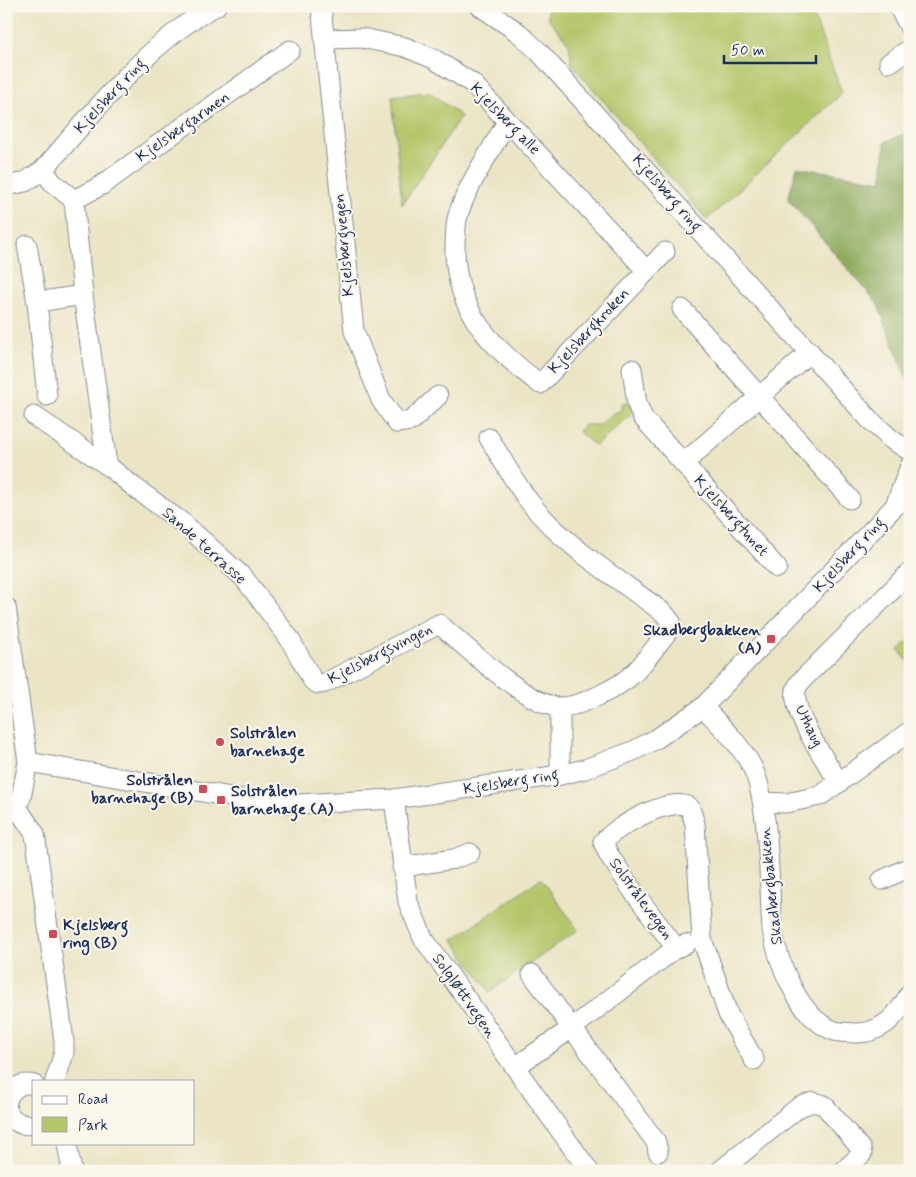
<svg xmlns="http://www.w3.org/2000/svg" width="916" height="1177" viewBox="0 0 916 1177" font-family="Mynerve,sans-serif">
<rect width="100%" height="100%" fill="#fbf7ec"/>
<filter id="ink" filterUnits="userSpaceOnUse"><feTurbulence type="fractalNoise" baseFrequency=".02" numOctaves="2"/><feDisplacementMap in="SourceGraphic" scale="10" xChannelSelector="R" yChannelSelector="G"/><feConvolveMatrix kernelMatrix="1 2 1 2 8 2 1 2 1" color-interpolation-filters="sRGB"/></filter>
<filter id="wash" filterUnits="userSpaceOnUse"><feTurbulence type="fractalNoise" baseFrequency=".0096" numOctaves="4" result="noise"/><feDisplacementMap in="SourceGraphic" scale="20" xChannelSelector="R" yChannelSelector="G"/><feGaussianBlur stdDeviation="1.12" result="paint"/><feColorMatrix in="noise" values="0 0 0 0 0 0 0 0 0 0 0 0 0 0 0 0 0 1.4 0 .05"/><feComposite in="paint" operator="in"/></filter>
<g filter="url(#wash)">
<rect width="100%" height="100%" fill="#ebe5c6"/>
<!-- green -->
<g fill="#b4c66a" stroke="#687a64">
<path d="M 547,6 L 810,6 L 842,93 L 707,220 L 572,65 L 569,44 L 548,18 Z"/>
<path d="M 429,92 L 461,116 L 402,205 L 392,96 Z"/>
<path d="M 632,402 L 633,413 L 595,446 L 578,431 L 584,425 L 599,425 L 612,414 L 621,410 L 621,404 Z"/>
<path d="M 910,639 L 910,662 L 909,662 L 899,651 Z"/>
<path d="M 541,878 L 578,930 L 490,992 L 453,940 Z"/>
</g>
<!-- forest -->
<path fill="#8fab5e" stroke="#556d5e" d="M 910,131 L 910,386 L 877,303 L 788,199 L 797,167 L 882,181 L 885,142 Z"/>
</g>
<g filter="url(#ink)">
<g fill="none" stroke-linecap="round" stroke-linejoin="round">
<defs>
<g id="minor">
<path d="M 321,6 L 354,331 L 381,400 L 397,423 L 411,421 L 438,396"/>
<path d="M 480,6 L 519,33 L 539,52 L 870,420 L 892,440 L 910,451"/>
<path d="M 898,6 L 910,28"/>
<path d="M 325,39 L 362,38 L 405,47 L 434,59 L 472,83 L 646,270"/>
<path d="M 889,63 L 910,49"/>
<path d="M 507,121 C 491,152 469,181 458,215 C 455,226 455,241 455,253 C 457,314 494,349 540,384 L 665,252"/>
<path d="M 43,170 L 53,183 L 74,200 L 83,295 L 107,465 L 134,487 L 184,524 L 244,578 L 289,638 L 313,681 L 318,684 L 325,683 L 439,624 C 464,645 529,707 560,707 C 581,707 620,687 635,672 C 648,659 659,642 671,627 L 671,622 L 664,613 C 620,580 562,545 528,500 C 514,481 502,459 489,438"/>
<path d="M 6,186 L 25,182 L 43,170 C 91,115 151,39 216,6"/>
<path d="M 74,200 L 102,185 L 290,50"/>
<path d="M 27,245 L 37,302 L 47,396"/>
<path d="M 37,302 L 83,295"/>
<path d="M 682,309 L 850,499"/>
<path d="M 632,369 L 637,404 L 643,418 L 777,568"/>
<path d="M 34,416 L 107,465"/>
<path d="M 684,463 L 810,352"/>
<path d="M 895,506 L 910,466"/>
<path d="M 6,607 L 28,762 L 21,798 L 16,806 L 6,810"/>
<path d="M 560,707 L 560,775"/>
<path d="M 703,707 C 719,724 738,742 750,763 C 770,796 769,888 772,930 C 779,964 799,1019 835,1031 C 841,1033 849,1032 854,1033 C 882,1034 898,1015 910,993"/>
<path d="M 28,762 L 249,800 L 299,804 L 394,799 L 560,775 L 585,769 L 633,751 L 656,739 L 703,707 L 895,506 L 910,495"/>
<path d="M 839,783 C 826,760 800,725 796,700 C 794,691 797,685 803,679 L 910,572"/>
<path d="M 394,799 L 408,902 L 423,938 L 589,1171"/>
<path d="M 763,802 L 786,803 L 820,796 L 910,731"/>
<path d="M 16,806 L 35,834 L 64,1041 L 64,1053 L 55,1081"/>
<path d="M 402,867 L 454,859 L 470,853"/>
<path d="M 882,880 L 910,867"/>
<path d="M 676,948 L 633,891 L 609,855 L 603,842 C 615,827 672,794 690,808 L 695,824 L 702,939 L 728,1014 L 754,1060"/>
<path d="M 532,974 L 656,1142 L 658,1152"/>
<path d="M 515,1067 L 572,1028 L 676,948 L 686,944"/>
<path d="M 6,1105 C 9,1090 19,1081 34,1085"/>
<path d="M 6,1107 C 10,1120 20,1127 34,1124"/>
<path d="M 67,1143 L 72,1171"/>
<path d="M 720,1171 L 799,1107 L 813,1102 L 824,1105 L 861,1149 L 862,1154 L 843,1171"/>
</g>
</defs>
<!-- minor casing -->
<use href="#minor" stroke="#838a92" stroke-width="21"/>
<!-- minor -->
<use href="#minor" stroke="#fff" stroke-width="19"/>
</g>
</g>
<!-- markers -->
<g fill="#d1495b" stroke="#fbf7ec" stroke-width="2">
<rect x="766" y="634" width="10" height="10" rx="2.5"/>
<circle cx="220" cy="742" r="5"/>
<rect x="198" y="784" width="10" height="10" rx="2.5"/>
<rect x="216" y="795" width="10" height="10" rx="2.5"/>
<rect x="48" y="929" width="10" height="10" rx="2.5"/>
</g>
<g text-anchor="middle" dominant-baseline="central" stroke-width="4" stroke-linejoin="round" paint-order="stroke">
<!-- street labels -->
<g font-size="16" fill="#1b2f5e" stroke="#fbf7ec">
<text transform="translate(110 96) rotate(-47)">Kjelsberg ring</text>
<text transform="translate(505 119) rotate(46)">Kjelsberg alle</text>
<text transform="translate(183 127) rotate(-35)">Kjelsbergarmen</text>
<text transform="translate(667 193) rotate(49)">Kjelsberg ring</text>
<text transform="translate(344 245) rotate(-95)">Kjelsbergvegen</text>
<text transform="translate(589 331) rotate(-47)">Kjelsbergkroken</text>
<text transform="translate(731 516) rotate(48)">Kjelsbergtunet</text>
<text transform="translate(204 546) rotate(42)">Sande terrasse</text>
<text transform="translate(849 555) rotate(-47)">Kjelsberg ring</text>
<text transform="translate(380 654) rotate(-27)">Kjelsbergsvingen</text>
<text transform="translate(809 726) rotate(64)">Uthaug</text>
<text transform="translate(511 782) rotate(-9)">Kjelsberg ring</text>
<text transform="translate(771 886) rotate(-96)">Skadbergbakken</text>
<text transform="translate(641 899) rotate(54)">Solstrålevegen</text>
<text transform="translate(464 996) rotate(55)">Solgløttvegen</text>
</g>
<!-- poi labels -->
<g font-size="16" font-weight="bold" fill="#1b2f5e" stroke="#fbf7ec" text-anchor="start">
<text x="761" y="630" text-anchor="end">Skadbergbakken<tspan x="761" dy="18">(A)</tspan></text>
<text x="230" y="733">Solstrålen<tspan x="230" dy="18">barnehage</tspan></text>
<text x="193" y="780" text-anchor="end">Solstrålen<tspan x="193" dy="18">barnehage (B)</tspan></text>
<text x="231" y="791">Solstrålen<tspan x="231" dy="18">barnehage (A)</tspan></text>
<text x="63" y="925">Kjelsberg<tspan x="63" dy="18">ring (B)</tspan></text>
</g>
</g>
<!-- margin -->
<rect width="916" height="1177" fill="none" stroke="#fbf7ec" stroke-width="25"/>
<!-- legend -->
<rect x="32" y="1080" width="162" height="65" fill="#fbf7ec" stroke="#a1a7b3"/>
<rect x="42" y="1096" width="25" height="8" fill="#ffffff" stroke="#a1a7b3"/>
<text x="78" y="1104" font-size="15" fill="#1b2f5e">Road</text>
<rect x="42" y="1117" width="25" height="15" fill="#b4c66a" stroke="#a1a7b3"/>
<text x="78" y="1130" font-size="15" fill="#1b2f5e">Park</text>
<!-- scale -->
<path d="M724 55v8h92v-8" fill="none" stroke="#1b2f5e" stroke-width="2.5"/>
<text x="731" y="55" font-size="15" fill="#1b2f5e" stroke="#fbf7ec" stroke-width="4" paint-order="stroke">50 m</text>
</svg>
